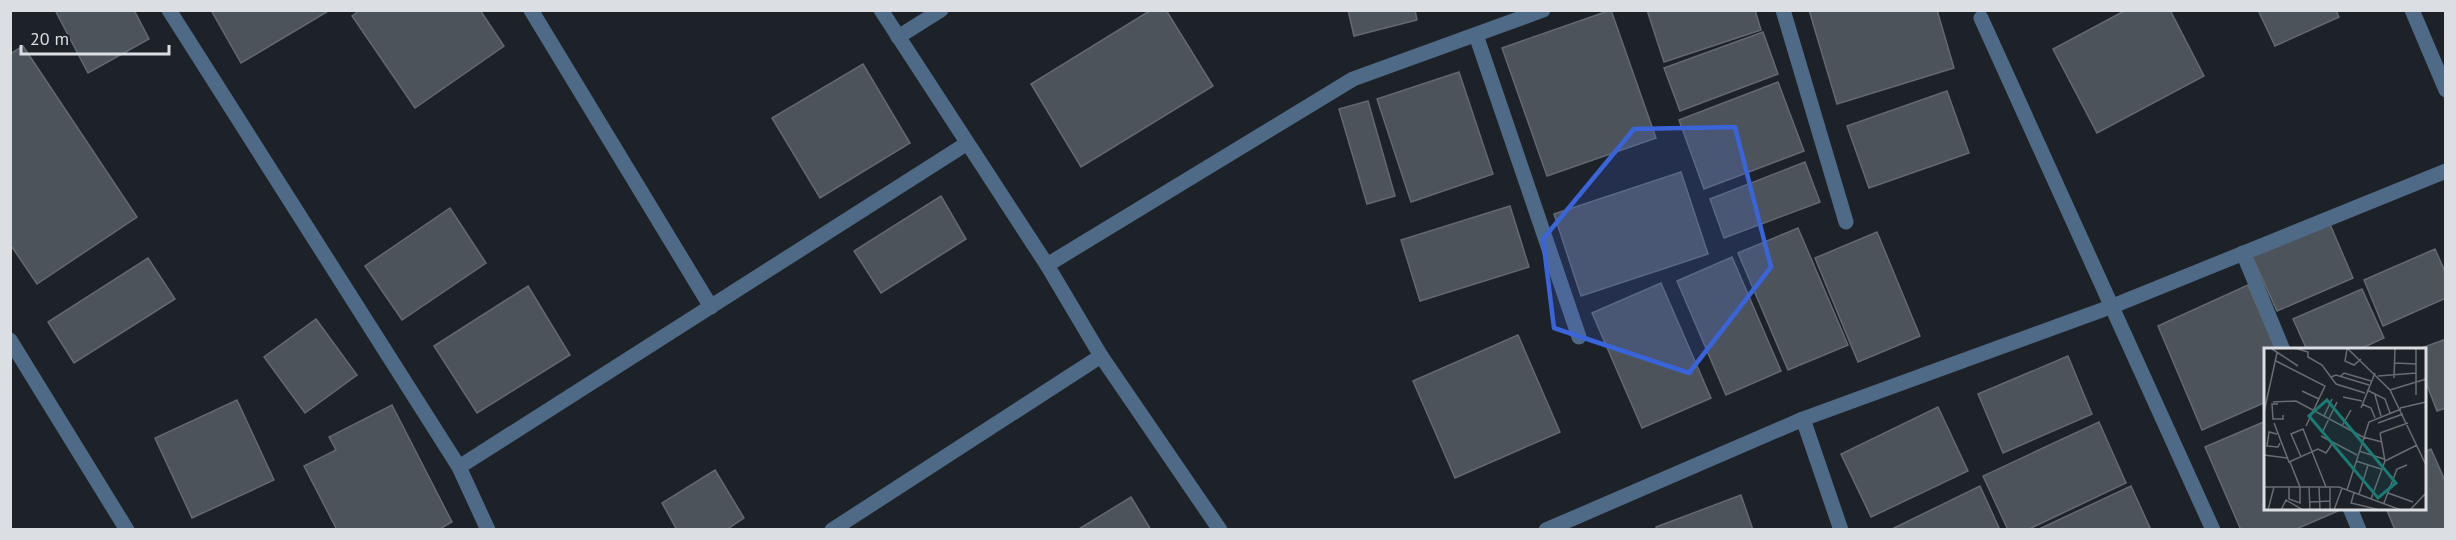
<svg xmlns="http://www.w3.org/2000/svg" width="2456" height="540" viewBox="0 0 2456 540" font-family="'PT Sans',sans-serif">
<rect width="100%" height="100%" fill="#1d2229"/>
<!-- building -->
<g fill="#4d535a" stroke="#626971" stroke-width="1.5">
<path d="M 55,10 L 134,10 L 149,39 L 88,73 Z"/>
<path d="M 211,10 L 330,10 L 241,63 Z"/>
<path d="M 360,10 L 480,10 L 504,46 L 415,108 L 352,16 Z"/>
<path d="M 1151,10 L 1166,10 L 1213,86 L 1081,167 L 1031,84 Z"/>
<path d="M 1348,10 L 1415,10 L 1417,20 L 1354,36 Z"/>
<path d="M 1611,10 L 1656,138 L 1547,176 L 1502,48 Z"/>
<path d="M 1647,10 L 1755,10 L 1761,30 L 1664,62 Z"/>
<path d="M 1809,10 L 1937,10 L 1954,68 L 1837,104 Z"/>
<path d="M 2126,10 L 2170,10 L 2204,76 L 2097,133 L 2053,49 Z"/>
<path d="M 2258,10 L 2336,10 L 2339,17 L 2275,46 Z"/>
<path d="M 1763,32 L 1778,74 L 1680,111 L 1664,68 Z"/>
<path d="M 23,46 L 137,217 L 37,284 L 10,244 L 10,54 Z"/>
<path d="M 863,64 L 910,143 L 820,198 L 772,118 Z"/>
<path d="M 1459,72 L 1493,174 L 1411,202 L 1377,99 Z"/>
<path d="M 1778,82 L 1804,151 L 1704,189 L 1679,120 Z"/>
<path d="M 1947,91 L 1969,153 L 1869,188 L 1847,126 Z"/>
<path d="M 1368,101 L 1395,196 L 1367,204 L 1339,109 Z"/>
<path d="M 1805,162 L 1820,202 L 1724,238 L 1710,199 Z"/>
<path d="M 1681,172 L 1708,254 L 1581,296 L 1554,214 Z"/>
<path d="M 941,196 L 966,239 L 881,293 L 854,251 Z"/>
<path d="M 1510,206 L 1529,267 L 1420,301 L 1401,240 Z"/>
<path d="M 450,208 L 486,263 L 402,320 L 365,266 Z"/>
<path d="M 2329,222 L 2353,278 L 2277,311 L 2252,256 Z"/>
<path d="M 1798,228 L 1848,345 L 1788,370 L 1738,253 Z"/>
<path d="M 1877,232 L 1920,336 L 1858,362 L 1815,258 Z"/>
<path d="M 2435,249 L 2446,274 L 2446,298 L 2383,326 L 2364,280 Z"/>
<path d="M 1732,257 L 1781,371 L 1726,395 L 1677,281 Z"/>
<path d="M 148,258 L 175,299 L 74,363 L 48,322 Z"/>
<path d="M 1661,283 L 1711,398 L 1642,428 L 1592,313 Z"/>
<path d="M 2248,285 L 2276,350 L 2266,350 L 2266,402 L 2202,430 L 2158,326 Z"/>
<path d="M 528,286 L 570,355 L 477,413 L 434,346 Z"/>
<path d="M 2362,289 L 2384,338 L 2358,350 L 2307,350 L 2293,319 Z"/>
<path d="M 316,319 L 357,375 L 305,413 L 264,357 Z"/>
<path d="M 1518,335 L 1560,432 L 1455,478 L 1413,381 Z"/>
<path d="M 2446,339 L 2446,408 L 2437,411 L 2424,377 L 2424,350 L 2416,350 Z"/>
<path d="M 2068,356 L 2092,414 L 2003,453 L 1978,394 Z"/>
<path d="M 237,400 L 274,480 L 192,518 L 155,438 Z"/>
<path d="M 392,405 L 452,522 L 438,530 L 337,530 L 304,466 L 336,450 L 329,437 Z"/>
<path d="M 1938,407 L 1968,471 L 1871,517 L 1841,454 Z"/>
<path d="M 2266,421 L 2266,508 L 2338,511 L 2294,530 L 2241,530 L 2205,447 Z"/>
<path d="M 2099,422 L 2126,483 L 2027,530 L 2008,530 L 1983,476 Z"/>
<path d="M 2431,449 L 2446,483 L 2446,530 L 2395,530 L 2386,508 L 2424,508 L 2424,452 Z"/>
<path d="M 715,470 L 744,518 L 726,530 L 677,530 L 662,503 Z"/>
<path d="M 1980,486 L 2000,530 L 1890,530 Z"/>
<path d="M 2131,486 L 2151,530 L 2037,530 Z"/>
<path d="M 1741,495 L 1753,530 L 1657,530 L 1656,527 Z"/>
<path d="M 1131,497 L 1151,530 L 1080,530 L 1079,529 Z"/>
</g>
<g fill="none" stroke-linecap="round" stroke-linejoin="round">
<!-- minor -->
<g stroke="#4f6a87" stroke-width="15">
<path d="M 169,10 L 459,467 L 488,530"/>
<path d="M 531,10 L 711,307"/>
<path d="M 881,10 L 1047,265 L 1101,356 L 1220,530"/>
<path d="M 1783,10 L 1846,222"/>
<path d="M 2412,10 L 2446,90"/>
<path d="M 1981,18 L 2213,530"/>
<path d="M 1476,35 L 1579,337"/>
<path d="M 898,37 L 941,10"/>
<path d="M 2243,253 L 2283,350"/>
<path d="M 1047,265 L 1353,79 L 1543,10"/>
<path d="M 10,340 L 127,530"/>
<path d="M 1803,419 L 1841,530"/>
<path d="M 459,467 L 966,144"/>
<path d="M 2350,508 L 2359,530"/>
<path d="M 832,530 L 1101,356"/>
<path d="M 1546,530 L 1803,419 L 2113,306 L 2446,171"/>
</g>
</g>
<!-- marked area -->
<path fill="#3a64da" fill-opacity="0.2" stroke="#3a64da" stroke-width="4.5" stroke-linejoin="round" d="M 1735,127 L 1771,267 L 1689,373 L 1554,328 L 1543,239 L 1634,129 Z"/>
<!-- overview -->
<g transform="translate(2264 348)">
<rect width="162" height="162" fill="#1d2229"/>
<path fill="none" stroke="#696d73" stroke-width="1.5" d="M 31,0 L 44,4 L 44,9 L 58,17 L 72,36 L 101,45M 83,0 L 126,42 L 162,117M 152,0 L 152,47M 8,1 L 34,18M 83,1 L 81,13 L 90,17 L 97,11M 12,13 L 61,38 L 42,78M 131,15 L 152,16M 114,28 L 152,25M 67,29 L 72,27 L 105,37M 76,29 L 80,25 L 107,33M 130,30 L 131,0M 103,42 L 121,51 L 126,65M 126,42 L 162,31M 38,43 L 55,51M 111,47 L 117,68M 79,49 L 98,53M 9,54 L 32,53 L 99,89 L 118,94M 14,56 L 8,56 L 9,71 L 19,71 L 19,67M 98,56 L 107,60 L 111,70M 97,60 L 111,25M 136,60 L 162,54M 0,64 L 13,5M 60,68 L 68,51M 10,75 L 25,114 L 54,101 L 62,105 L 68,96M 114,75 L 139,66M 78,78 L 87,62M 59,83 L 73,54M 116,85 L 144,75M 13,86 L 5,84 L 3,98 L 14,99 L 16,95M 57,88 L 93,107M 95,103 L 120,111M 0,107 L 23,110M 37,109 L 27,86 L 39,81 L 62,139M 92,113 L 117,121M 121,113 L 153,97M 0,139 L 75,139 L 137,162M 25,139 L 25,151 L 36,155 L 36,139 L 26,114M 45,139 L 46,162M 55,139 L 56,162M 66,139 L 66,162M 83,142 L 105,74 L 137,61M 90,145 L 87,155 L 116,162M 124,145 L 149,154M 95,146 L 104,117M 107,151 L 121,113 L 116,85M 45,154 L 66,153M 120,155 L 133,121 L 143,117M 4,162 L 10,139M 17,162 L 22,152 L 39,162M 70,162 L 78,140M 146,162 L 162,145"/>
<path fill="#197b74" fill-opacity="0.15" stroke="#197b74" stroke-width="3" d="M 63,52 L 132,135 L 114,150 L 45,68 Z"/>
<rect width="162" height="162" fill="none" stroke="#dbdee3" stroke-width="3"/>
</g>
<!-- border -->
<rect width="2456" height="540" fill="none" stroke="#dbdee3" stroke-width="24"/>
<!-- scale -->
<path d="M21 45v9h148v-9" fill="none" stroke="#dbdee3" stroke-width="3"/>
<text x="30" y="45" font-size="18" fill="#dbdee3" stroke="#1d2229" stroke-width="4.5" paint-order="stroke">20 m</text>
</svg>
